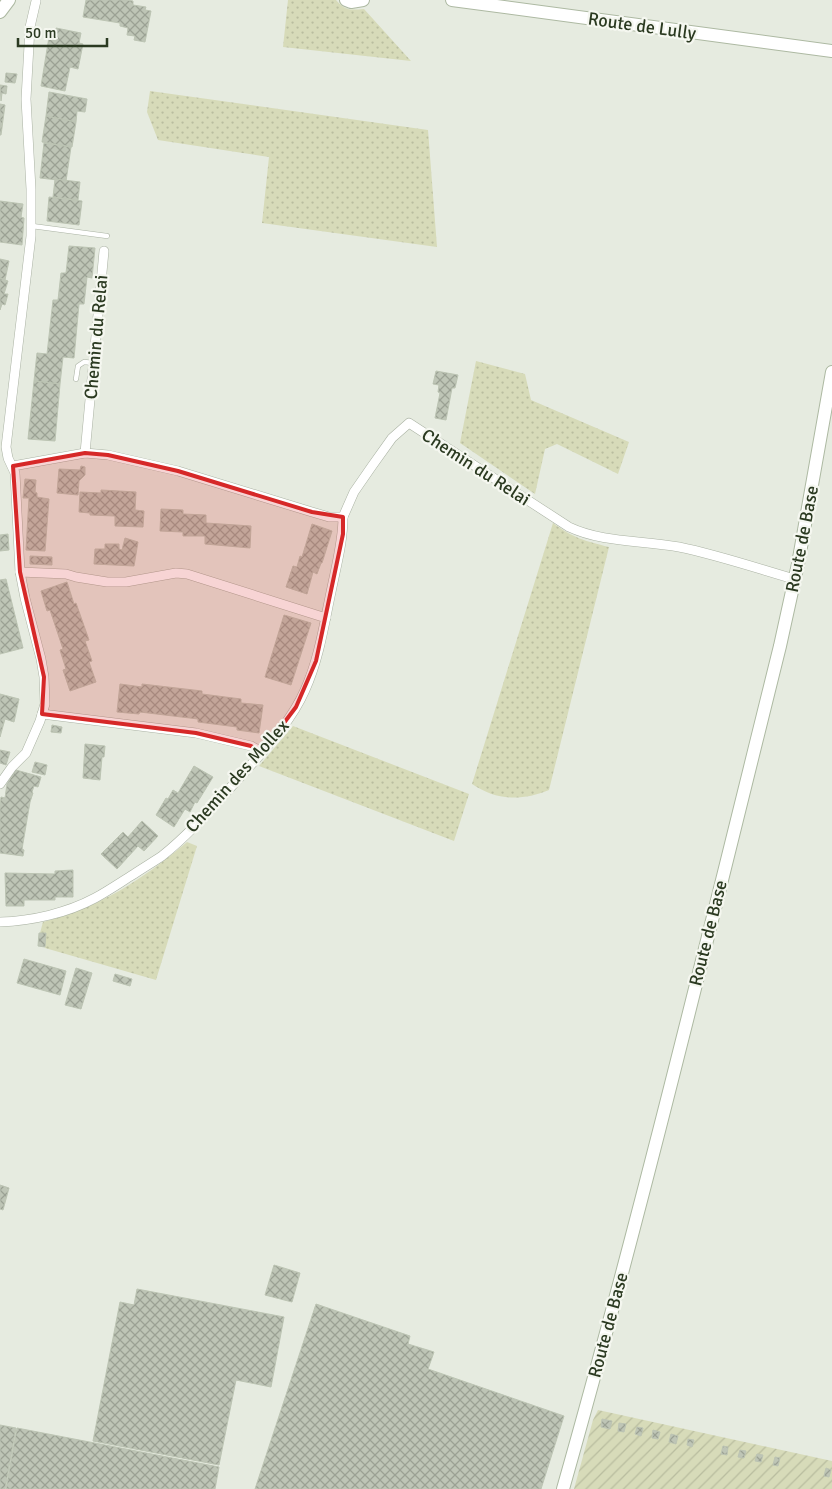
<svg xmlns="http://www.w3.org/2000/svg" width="832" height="1489" viewBox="0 0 832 1489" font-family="Signika,sans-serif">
<defs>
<pattern id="grass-dots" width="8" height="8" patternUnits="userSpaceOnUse" patternTransform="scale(1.25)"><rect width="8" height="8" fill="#d7dbb9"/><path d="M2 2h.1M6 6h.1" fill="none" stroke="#b9bd9f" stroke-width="1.8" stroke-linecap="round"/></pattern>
<pattern id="garden-furrows" width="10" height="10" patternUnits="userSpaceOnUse" patternTransform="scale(1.25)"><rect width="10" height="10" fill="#d7dbb9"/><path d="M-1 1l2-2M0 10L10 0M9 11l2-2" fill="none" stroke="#b9bd9f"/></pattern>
<pattern id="building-cross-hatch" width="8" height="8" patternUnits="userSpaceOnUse" patternTransform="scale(1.25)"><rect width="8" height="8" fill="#bec5b6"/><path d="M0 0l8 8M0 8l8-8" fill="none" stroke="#9ba194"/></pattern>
</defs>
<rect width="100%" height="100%" fill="#e6ebe0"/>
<!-- grass -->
<g fill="url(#grass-dots)">
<path d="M 288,0 L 336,0 C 346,11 349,10 364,9 L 411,61 L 283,47 Z"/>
<path d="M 150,91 L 428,130 L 437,247 L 262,223 L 269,157 L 158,140 L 147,112 Z"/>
<path d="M 476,361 L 525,374 L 531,400 L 629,442 L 618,474 L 557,444 L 545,449 L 535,494 L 460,443 Z"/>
<path d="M 553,523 C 573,538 585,541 609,547 L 549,790 C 522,801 497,801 472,784 Z"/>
<path d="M 293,726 L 469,794 L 454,841 L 259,766 Z"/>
<path d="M 187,842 L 197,846 L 156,980 L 45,948 L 46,934 L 40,933 L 43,922 C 100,907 142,880 187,842 Z"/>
</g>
<!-- garden -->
<path fill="url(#garden-furrows)" d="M 598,1410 L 832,1461 L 832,1489 L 574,1489 L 593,1420 Z"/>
<!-- building -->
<g fill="url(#building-cross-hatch)" stroke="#bcc4b3">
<path d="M 86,0 L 127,0 L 133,1 L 133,5 L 146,7 L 145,10 L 151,11 L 145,42 L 134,40 L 135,36 L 127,35 L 128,28 L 120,26 L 120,23 L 83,17 Z"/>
<path d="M 56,28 L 81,33 L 79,43 L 83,44 L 78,69 L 70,67 L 65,91 L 41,86 L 49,37 L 53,38 Z"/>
<path d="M 6,73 L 17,74 L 15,83 L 5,82 Z"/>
<path d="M 0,85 L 7,86 L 6,94 L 2,93 L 1,101 Z"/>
<path d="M 49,92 L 87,99 L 85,112 L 77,111 L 76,122 L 46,116 Z"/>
<path d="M 0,104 L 5,105 L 1,135 L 0,135 Z"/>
<path d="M 46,116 L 76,122 L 72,147 L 42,142 Z"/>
<path d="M 44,143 L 71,147 L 66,181 L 40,178 Z"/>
<path d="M 55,179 L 80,182 L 78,200 L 53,197 Z"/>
<path d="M 49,197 L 82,201 L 79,225 L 47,221 Z"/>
<path d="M 0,201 L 23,204 L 21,217 L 24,218 L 22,245 L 0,242 Z"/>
<path d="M 69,246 L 95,248 L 92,278 L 87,277 L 84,304 L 79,304 L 74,358 L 63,357 L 60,384 L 34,381 L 37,353 L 47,354 L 53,300 L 58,300 L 61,273 L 66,273 Z"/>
<path d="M 0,259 L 9,261 L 5,280 L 0,278 Z"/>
<path d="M 0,278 L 8,281 L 4,294 L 8,294 L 5,305 L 2,304 L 0,310 Z"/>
<path d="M 436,371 L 458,375 L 455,388 L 452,388 L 446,420 L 435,418 L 440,393 L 438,392 L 439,385 L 433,384 Z"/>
<path d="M 34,381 L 60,384 L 55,441 L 28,439 Z"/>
<path d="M 81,466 L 85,467 L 85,475 L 79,481 L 78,495 L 57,493 L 59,469 L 80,470 Z"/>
<path d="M 25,479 L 36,480 L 35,492 L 37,493 L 37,497 L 49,499 L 45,551 L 26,550 L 29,498 L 23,498 Z"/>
<path d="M 101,490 L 136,492 L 135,510 L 144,511 L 143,527 L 115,526 L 115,516 L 90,515 L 90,513 L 79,512 L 80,492 L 101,493 Z"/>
<path d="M 161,509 L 183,510 L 183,514 L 206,515 L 206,523 L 251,526 L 250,548 L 205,544 L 205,536 L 183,536 L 183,532 L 160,531 Z"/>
<path d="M 312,524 L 332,531 L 322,563 L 321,563 L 317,574 L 313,572 L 307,594 L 286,587 L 293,566 L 297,567 L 300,556 L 302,557 Z"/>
<path d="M 8,534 L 9,550 L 0,551 L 0,535 Z"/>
<path d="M 125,538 L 138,542 L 134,566 L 94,564 L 95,549 L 105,549 L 105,544 L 119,544 L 119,549 L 122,550 Z"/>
<path d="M 30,556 L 52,557 L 52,565 L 30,564 Z"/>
<path d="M 6,579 L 23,648 L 0,654 L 0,580 Z"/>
<path d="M 67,582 L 74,604 L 76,603 L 89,640 L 85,641 L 92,661 L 89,662 L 96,682 L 70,691 L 63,670 L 66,669 L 60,650 L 63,649 L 50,610 L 47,611 L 41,591 Z"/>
<path d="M 284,615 L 311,623 L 291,685 L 265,677 Z"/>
<path d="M 120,684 L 142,687 L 142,684 L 202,691 L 202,694 L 241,699 L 241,703 L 263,705 L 259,733 L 237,730 L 237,727 L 198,722 L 198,719 L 140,712 L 139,714 L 117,712 Z"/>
<path d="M 0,694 L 19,699 L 14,722 L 5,719 L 0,737 Z"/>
<path d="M 52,725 L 62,727 L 61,733 L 51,732 Z"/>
<path d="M 85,744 L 105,746 L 104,757 L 102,757 L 100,780 L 83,778 Z"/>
<path d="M 0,750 L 10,752 L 6,765 L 0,763 Z"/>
<path d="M 35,762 L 47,765 L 45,775 L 32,772 Z"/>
<path d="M 194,766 L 213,777 L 197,803 L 195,802 L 190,812 L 185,809 L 174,827 L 156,815 L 166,798 L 168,799 L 173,790 L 178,793 Z"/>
<path d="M 16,770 L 41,777 L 38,787 L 34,786 L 32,792 L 33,793 L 30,802 L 22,849 L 24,850 L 23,856 L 0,853 L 0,805 L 1,797 L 5,798 L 7,784 Z"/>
<path d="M 142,821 L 158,836 L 144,851 L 138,846 L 117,869 L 101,854 L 123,832 L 128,837 Z"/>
<path d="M 73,870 L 73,897 L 55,897 L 55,900 L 24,900 L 24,906 L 6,906 L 5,873 L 55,874 L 55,871 Z"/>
<path d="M 39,933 L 46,933 L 45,947 L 38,946 Z"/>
<path d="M 24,959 L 66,971 L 60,995 L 17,983 Z"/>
<path d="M 76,968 L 92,973 L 81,1009 L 65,1005 Z"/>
<path d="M 115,974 L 132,979 L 130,986 L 113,981 Z"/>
<path d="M 0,1185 L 9,1188 L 3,1210 L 0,1209 Z"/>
<path d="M 274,1265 L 300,1273 L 292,1302 L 265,1295 Z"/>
<path d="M 137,1289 L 284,1317 L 271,1387 L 236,1380 L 219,1465 L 93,1441 L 120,1302 L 134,1305 Z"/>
<path d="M 316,1304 L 410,1336 L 408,1344 L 434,1352 L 428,1369 L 564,1416 L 541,1489 L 255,1489 Z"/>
<path d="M 602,1419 L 612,1421 L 610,1429 L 601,1427 Z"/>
<path d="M 619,1423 L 626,1424 L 624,1432 L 618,1431 Z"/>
<path d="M 0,1425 L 16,1428 L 5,1489 L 0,1489 Z"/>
<path d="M 637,1427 L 643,1428 L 641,1436 L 635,1434 Z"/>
<path d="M 17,1428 L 219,1467 L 215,1489 L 6,1489 Z"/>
<path d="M 653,1430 L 660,1432 L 658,1439 L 652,1438 Z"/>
<path d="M 671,1434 L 678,1436 L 676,1444 L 669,1442 Z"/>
<path d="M 688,1439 L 694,1440 L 692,1447 L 687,1445 Z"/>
<path d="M 723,1446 L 728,1447 L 727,1455 L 721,1454 Z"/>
<path d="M 740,1450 L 746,1451 L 744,1458 L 738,1457 Z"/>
<path d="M 757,1454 L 763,1455 L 761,1462 L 755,1461 Z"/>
<path d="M 775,1457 L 780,1458 L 778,1466 L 773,1465 Z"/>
<path d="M 826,1468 L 831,1470 L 829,1477 L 824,1476 Z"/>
</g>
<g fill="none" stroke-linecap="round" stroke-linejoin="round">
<defs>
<g id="lane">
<path d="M 32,226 L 107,236"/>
<path d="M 76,379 L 78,366 L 84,362 L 94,363"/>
</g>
<g id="street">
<path d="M 85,453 L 104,251"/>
<path d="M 13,466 L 85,453 L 108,455 L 178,471 L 312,512 L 329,517 L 343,517 L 354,492 L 372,466 L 392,438 L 409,423 L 569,527 C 603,543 642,540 679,547 C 718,555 756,568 794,579"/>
<path d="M 20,572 L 66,574 L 76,577 L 107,582 L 126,582 L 176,573 L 187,574 L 326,618"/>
<path d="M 42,714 L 196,733 L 251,746 L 262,752"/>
<path d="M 0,784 L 12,767 L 26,753 L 40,721 L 45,704 L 44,677 L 41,659 L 25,598 L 20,572 L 15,473 L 8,458 L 6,447 L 31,236 L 31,189 L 26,99 L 30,27 L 36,1"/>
<path d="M 0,922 C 32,921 67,913 95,898 C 108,891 121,882 134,874 C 143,868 153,862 162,856 C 192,832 216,803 242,775 C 265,749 291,722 305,690 C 319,659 324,625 331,592 C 336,567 343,542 343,517"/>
</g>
<g id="secondary">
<path d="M 346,0 L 351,2 L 363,0"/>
<path d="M 452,0 L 832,51"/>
<path d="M 0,12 L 9,0"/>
<path d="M 563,1489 C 642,1210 710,928 780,646 L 798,564 L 832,372"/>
</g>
</defs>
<!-- lane casing -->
<use href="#lane" stroke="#aab2a3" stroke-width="5.5"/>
<!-- street casing -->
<use href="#street" stroke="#aab2a3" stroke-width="10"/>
<!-- secondary casing -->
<use href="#secondary" stroke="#adb9a2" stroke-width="14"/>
<!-- lane -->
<use href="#lane" stroke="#fff" stroke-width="4.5"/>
<!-- street -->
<use href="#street" stroke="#fff" stroke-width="9"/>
<!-- secondary -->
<use href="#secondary" stroke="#fff" stroke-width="12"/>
</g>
<!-- marked area -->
<path fill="#d62828" fill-opacity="0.2" stroke="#d62828" stroke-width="4" stroke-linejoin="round" d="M 85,453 L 108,455 L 178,471 L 312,512 L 343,517 L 343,534 L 316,661 L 296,707 L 262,752 L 251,746 L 196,733 L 42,714 L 44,677 L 20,572 L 13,466 Z"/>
<g text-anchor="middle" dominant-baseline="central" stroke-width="4.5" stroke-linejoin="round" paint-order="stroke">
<!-- street labels -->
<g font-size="18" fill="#2b3a21" stroke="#f5f7f0">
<text transform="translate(642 26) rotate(8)">Route de Lully</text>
<text transform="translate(96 337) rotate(-85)">Chemin du Relai</text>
<text transform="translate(476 467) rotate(33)">Chemin du Relai</text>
<text transform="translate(802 539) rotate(-79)">Route de Base</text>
<text transform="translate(237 776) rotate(-48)">Chemin des Mollex</text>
<text transform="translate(708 933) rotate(-76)">Route de Base</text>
<text transform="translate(608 1325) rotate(-75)">Route de Base</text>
</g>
</g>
<!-- scale -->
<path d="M18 38v8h89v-8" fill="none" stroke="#2b3a21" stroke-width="2.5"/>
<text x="25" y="38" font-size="15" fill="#2b3a21" stroke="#f5f7f0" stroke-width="4" paint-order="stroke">50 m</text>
</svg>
